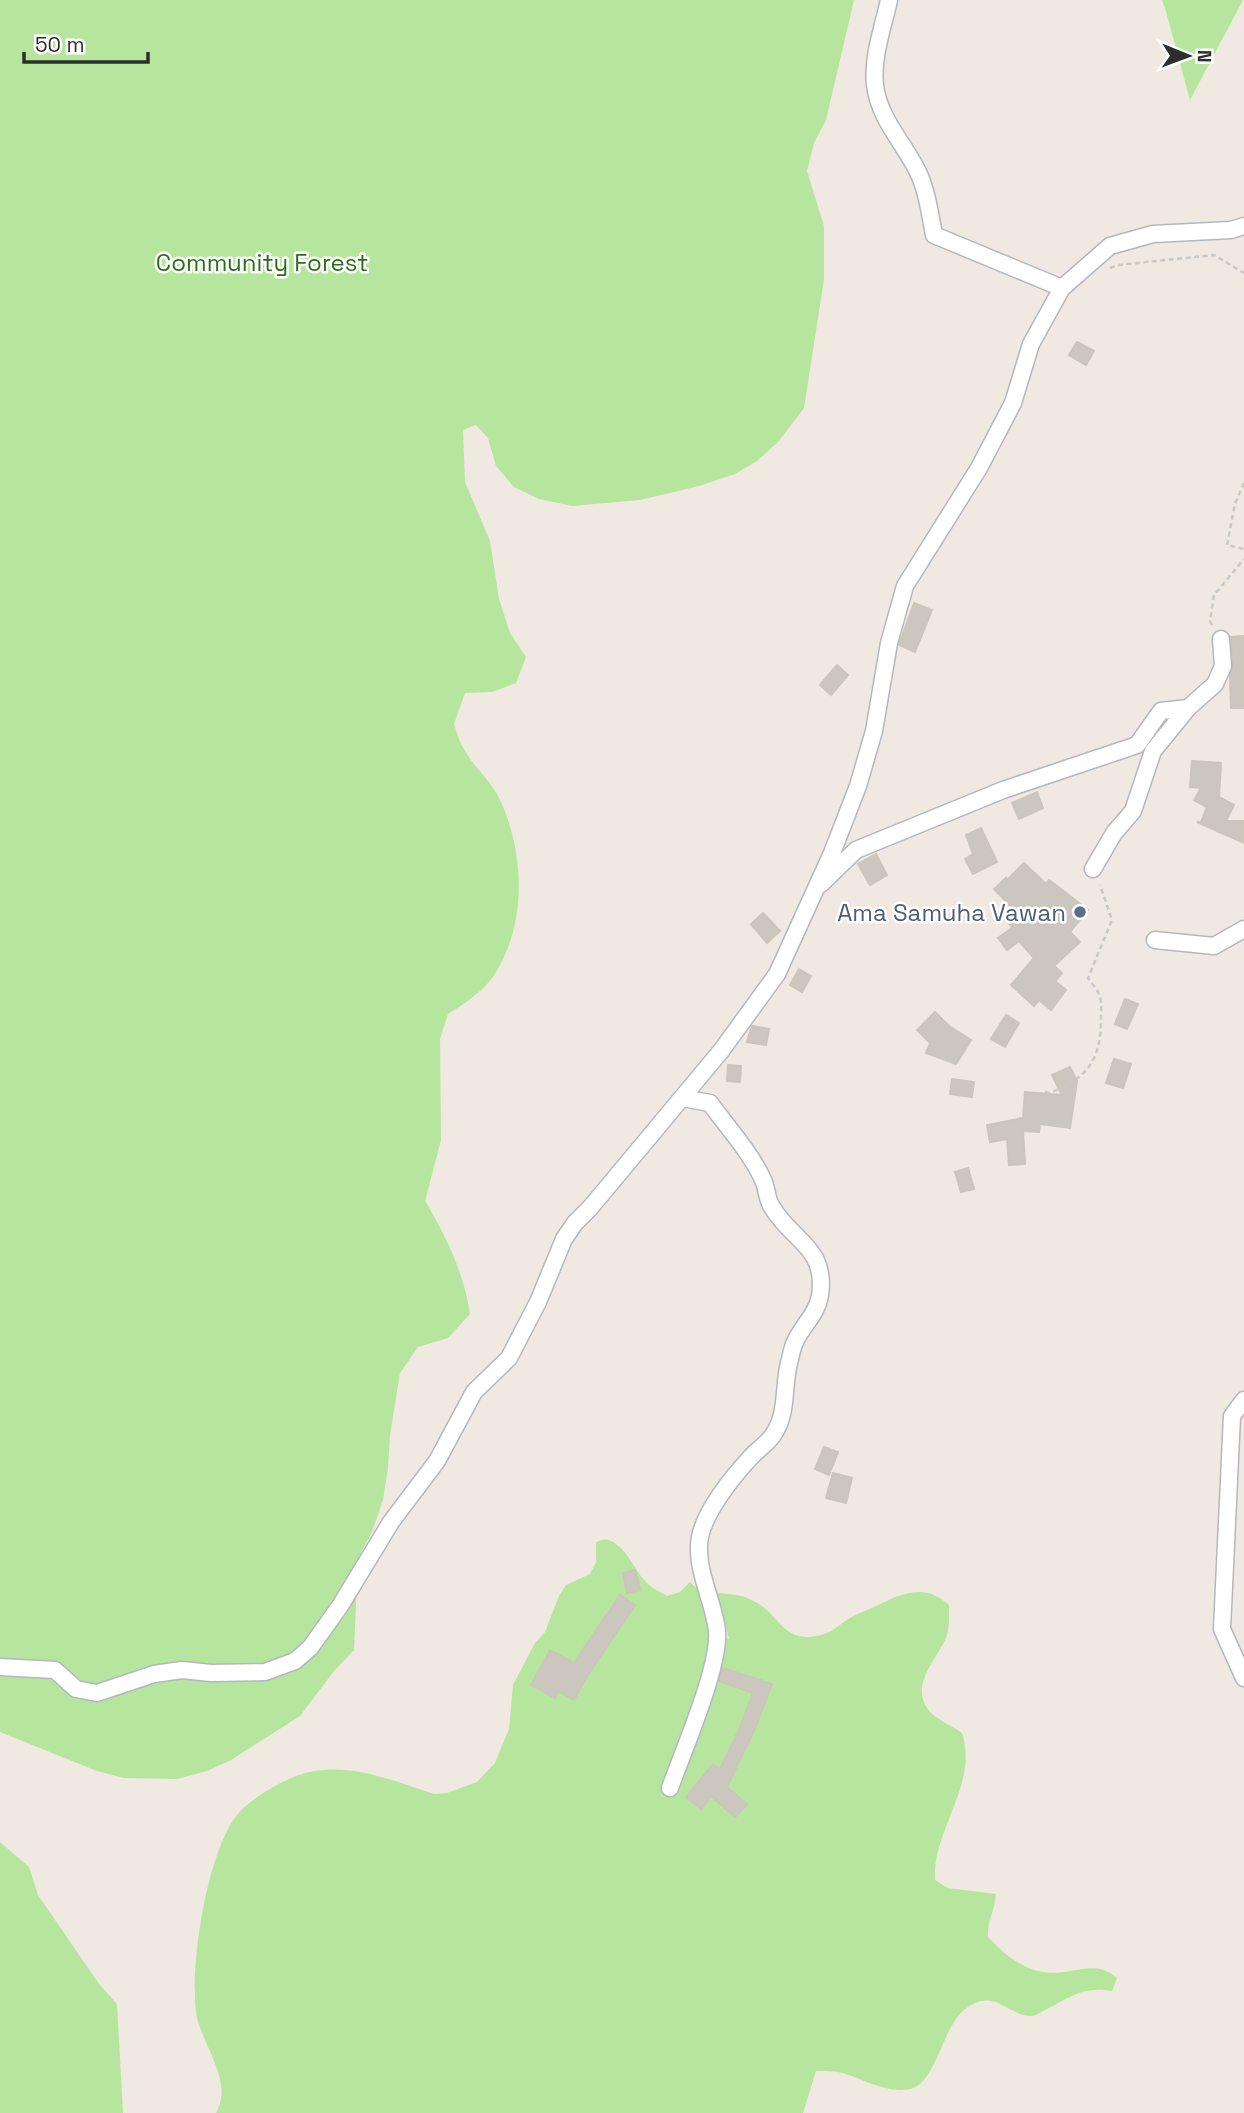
<svg xmlns="http://www.w3.org/2000/svg" width="1244" height="2113" viewBox="0 0 1244 2113" font-family="'Space Grotesk',sans-serif">
<rect width="100%" height="100%" fill="#efe9e1"/>
<!-- green -->
<g fill="#b6e59e">
<path d="M 0,0 L 854,0 L 826,120 L 814,143 L 807,171 L 824,226 L 824,279 L 804,408 L 778,442 L 757,461 L 735,474 L 699,486 L 640,500 L 572,506 L 539,499 L 514,487 L 496,466 L 488,438 L 476,425 L 463,430 L 465,482 L 490,541 L 499,599 L 510,633 L 526,657 L 516,683 L 492,692 L 465,693 L 454,724 C 457,732 459,742 464,749 C 474,768 492,781 501,802 C 525,856 527,926 493,977 C 481,993 464,1004 448,1014 L 440,1039 L 441,1140 L 425,1201 C 446,1236 464,1273 470,1314 L 448,1338 L 418,1347 L 400,1373 L 390,1435 L 388,1468 L 383,1500 L 372,1532 L 358,1558 L 354,1650 L 334,1671 L 300,1716 L 231,1760 L 207,1771 L 177,1779 L 124,1778 L 97,1771 L 0,1732 Z"/>
<path d="M 1162,0 L 1243,0 L 1190,100 L 1165,8 Z"/>
<path d="M 606,1539 C 628,1546 632,1569 648,1584 C 653,1589 661,1592 667,1596 L 680,1592 L 690,1582 L 700,1591 L 710,1628 L 729,1639 L 717,1593 C 733,1594 745,1595 759,1604 C 781,1619 785,1642 817,1636 C 829,1634 836,1628 845,1621 C 854,1615 865,1611 874,1607 C 901,1594 924,1582 949,1605 C 949,1616 950,1627 946,1638 C 937,1659 911,1683 927,1708 C 934,1719 952,1725 962,1733 C 979,1784 932,1830 935,1880 L 948,1888 L 996,1894 C 995,1910 987,1921 988,1937 C 1002,1952 1021,1969 1043,1972 C 1071,1977 1094,1957 1117,1978 L 1112,1991 C 1083,1986 1072,1996 1047,2009 C 1043,2011 1037,2015 1033,2016 C 1008,2018 995,1984 963,2011 C 942,2029 936,2083 910,2089 C 888,2094 863,2079 843,2073 C 834,2071 824,2071 816,2071 L 803,2113 L 216,2113 C 235,2081 200,2043 196,2012 C 190,1964 207,1853 237,1815 C 252,1797 291,1774 315,1771 C 355,1764 397,1782 434,1794 L 447,1793 L 477,1782 L 495,1763 L 509,1729 L 513,1685 L 535,1643 L 545,1632 L 559,1596 L 566,1585 L 590,1574 L 596,1562 L 596,1542 Z"/>
<path d="M 0,1842 L 29,1867 L 38,1895 L 99,1984 L 117,2004 L 123,2113 L 0,2113 Z"/>
</g>
<!-- building -->
<g fill="#cbc7bf" stroke="#cbc5ba" stroke-width="2">
<path d="M 1077,342 L 1094,351 L 1086,365 L 1069,355 Z"/>
<path d="M 914,603 L 932,610 L 915,652 L 899,645 Z"/>
<path d="M 1244,636 L 1244,708 L 1231,708 L 1230,675 L 1233,665 L 1231,637 Z"/>
<path d="M 837,665 L 848,675 L 831,695 L 820,685 Z"/>
<path d="M 1192,761 L 1221,763 L 1219,797 L 1234,805 L 1226,821 L 1244,821 L 1244,843 L 1197,822 L 1201,822 L 1207,807 L 1194,800 L 1201,788 L 1190,787 Z"/>
<path d="M 1037,792 L 1043,808 L 1019,819 L 1012,803 Z"/>
<path d="M 981,828 L 997,862 L 973,874 L 965,859 L 973,854 L 966,835 Z"/>
<path d="M 876,854 L 887,875 L 870,885 L 858,864 Z"/>
<path d="M 1024,863 L 1046,884 L 1049,880 L 1088,910 L 1070,932 L 1080,942 L 1054,966 L 1062,973 L 1055,981 L 1066,990 L 1051,1010 L 1039,1000 L 1034,1006 L 1011,985 L 1034,958 L 1019,941 L 1007,950 L 998,938 L 1012,928 L 1009,923 L 1020,916 L 994,889 L 1006,878 L 1007,880 Z"/>
<path d="M 763,913 L 780,931 L 767,943 L 751,924 Z"/>
<path d="M 799,969 L 811,976 L 802,992 L 790,985 Z"/>
<path d="M 1125,999 L 1138,1004 L 1127,1029 L 1115,1024 Z"/>
<path d="M 935,1012 L 949,1026 L 971,1040 L 956,1064 L 926,1053 L 930,1043 L 917,1030 Z"/>
<path d="M 1006,1015 L 1019,1023 L 1005,1047 L 991,1039 Z"/>
<path d="M 752,1026 L 769,1029 L 766,1045 L 747,1042 Z"/>
<path d="M 1114,1059 L 1131,1064 L 1123,1088 L 1106,1083 Z"/>
<path d="M 728,1065 L 741,1066 L 740,1082 L 727,1081 Z"/>
<path d="M 1070,1067 L 1077,1081 L 1070,1128 L 1040,1124 L 1039,1132 L 1023,1131 L 1025,1164 L 1009,1165 L 1007,1139 L 990,1142 L 987,1125 L 1023,1118 L 1025,1092 L 1062,1095 L 1052,1075 Z"/>
<path d="M 952,1079 L 974,1082 L 972,1097 L 950,1094 Z"/>
<path d="M 968,1168 L 974,1189 L 961,1192 L 955,1172 Z"/>
<path d="M 824,1447 L 838,1452 L 829,1475 L 815,1469 Z"/>
<path d="M 833,1473 L 852,1478 L 846,1503 L 826,1498 Z"/>
<path d="M 635,1570 L 640,1590 L 627,1593 L 623,1573 Z"/>
<path d="M 620,1595 L 635,1605 L 587,1676 L 574,1700 L 558,1691 L 555,1698 L 531,1685 L 550,1650 L 574,1663 Z"/>
<path d="M 723,1668 L 772,1684 L 755,1728 L 727,1787 L 747,1804 L 735,1817 L 711,1796 L 701,1809 L 686,1797 L 713,1764 L 720,1769 L 739,1730 L 753,1693 L 719,1681 Z"/>
</g>
<g fill="none" stroke-linecap="round" stroke-linejoin="round">
<defs>
<g id="street">
<path d="M 889,0 C 883,28 872,56 875,85 C 879,119 904,143 918,172 C 927,191 930,214 934,235 L 1062,288"/>
<path d="M 1093,869 L 1114,833 L 1133,811 L 1153,751 L 1188,708"/>
<path d="M 821,884 L 856,850 L 1003,790 L 1137,745 L 1161,711 L 1188,708 L 1215,684 L 1223,666 L 1221,639"/>
<path d="M 1155,940 L 1214,946 L 1244,929"/>
<path d="M 1244,1400 L 1232,1416 L 1222,1629 L 1244,1678"/>
<path d="M 0,1667 L 55,1670 L 76,1689 L 97,1693 L 154,1674 L 182,1670 L 211,1673 L 265,1672 L 295,1661 L 310,1648 L 340,1606 L 391,1522 L 437,1461 L 474,1392 L 509,1358 L 538,1302 L 564,1239 L 575,1223 L 590,1208 L 721,1051 L 777,974 L 832,853 L 858,786 L 874,731 L 889,643 L 905,586 L 979,468 L 1013,403 L 1031,344 L 1062,288 L 1110,246 L 1153,234 L 1231,230 L 1244,226"/>
<path d="M 670,1788 C 683,1751 720,1667 717,1631 C 714,1601 694,1568 700,1537 C 705,1511 733,1476 751,1457 C 758,1449 767,1444 773,1435 C 788,1414 783,1386 789,1363 C 791,1356 792,1348 795,1342 C 802,1326 817,1314 820,1296 C 827,1246 792,1242 772,1207 C 767,1200 767,1190 764,1182 C 752,1154 728,1128 710,1103 L 682,1098"/>
</g>
</defs>
<!-- street casing -->
<use href="#street" stroke="#b4b7c1" stroke-width="19"/>
<!-- path -->
<g stroke="#c9c9c9" stroke-width="2.5" stroke-dasharray="5 3.5" stroke-linecap="butt">
<path d="M 1110,268 L 1118,265 L 1214,255 L 1244,273"/>
<path d="M 1244,483 L 1235,504 L 1227,545 L 1244,549"/>
<path d="M 1212,625 L 1210,621 L 1214,595 L 1244,559"/>
<path d="M 1045,1092 L 1049,1093 C 1087,1079 1101,1060 1101,1019 C 1101,1012 1102,1003 1100,997 C 1098,990 1092,984 1088,978 L 1112,920 L 1100,885"/>
</g>
<!-- street -->
<use href="#street" stroke="#fff" stroke-width="16"/>
</g>
<!-- markers -->
<circle fill="#5c6f8a" stroke="#fff" stroke-width="2.5" cx="1080" cy="912" r="7"/>
<g text-anchor="middle" dominant-baseline="central" stroke-width="5" stroke-linejoin="round" paint-order="stroke">
<!-- park labels -->
<g font-size="24" fill="#2c6e1b" stroke="#fff">
<text x="262" y="262">Community Forest</text>
</g>
<!-- service labels -->
<g font-size="24" fill="#4e5e75" stroke="#fff" text-anchor="end">
<text x="1066" y="912">Ama Samuha Vawan</text>
</g>
</g>
<!-- north arrow -->
<g transform="translate(1188 56) rotate(91)" stroke="#ffffff" stroke-width="5" paint-order="stroke">
<path d="M0-5L12 26L0 18L-12 26Z" fill="#2e2e2e"/>
<text y="-10" font-size="19" font-weight="bold" text-anchor="middle" fill="#2e2e2e">N</text>
</g>
<!-- scale -->
<path d="M24 52v10h124v-10" fill="none" stroke="#2e2e2e" stroke-width="3.5"/>
<text x="35" y="52" font-size="21" fill="#2e2e2e" stroke="#ffffff" stroke-width="5" paint-order="stroke">50 m</text>
</svg>
